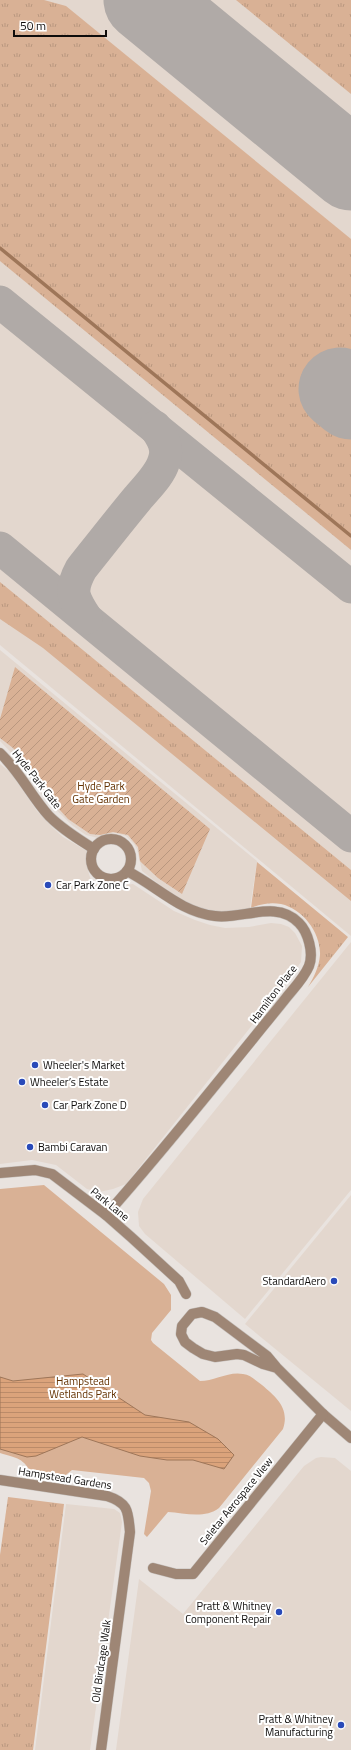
<svg xmlns="http://www.w3.org/2000/svg" width="351" height="1750" viewBox="0 0 351 1750" font-family="'Titillium Web',sans-serif">
<defs>
<pattern id="grass-tufts" width="24" height="20" patternUnits="userSpaceOnUse"><rect width="24" height="20" fill="#d9b195"/><path d="M3 7l-1-3M5 7V3M7 7l1-3M15 17l-1-3M17 17v-4M19 17l1-3" fill="none" stroke="#b9977f"/></pattern>
<pattern id="garden-furrows" width="10" height="10" patternUnits="userSpaceOnUse"><rect width="10" height="10" fill="#d9b195"/><path d="M-1 1l2-2M0 10L10 0M9 11l2-2" fill="none" stroke="#b9977f"/></pattern>
<pattern id="water-rules" width="6" height="5" patternUnits="userSpaceOnUse"><rect width="6" height="5" fill="#dba37b"/><path d="M0 2.5h6" fill="none" stroke="#bb8b69"/></pattern>
</defs>
<rect width="100%" height="100%" fill="#e9e3df"/>
<!-- built -->
<g fill="#e3d7ce">
<path d="M 0,0 L 351,0 L 351,936 L 0,645 Z"/>
<path d="M 0,650 L 257,861 L 250,908 L 230,912 L 221,912 L 192,906 L 169,892 L 142,871 L 137,849 L 134,844 L 126,836 L 115,833 L 98,838 L 86,835 L 73,826 L 47,801 L 35,785 L 25,767 L 0,741 Z"/>
<path d="M 0,764 L 10,772 L 37,811 L 53,828 L 63,837 L 87,851 L 86,860 L 89,874 L 91,880 L 97,884 L 112,887 L 133,884 L 174,911 L 195,920 L 210,925 L 225,928 L 249,927 L 271,923 L 281,924 L 289,927 L 295,933 L 302,946 L 301,962 L 292,975 L 126,1184 L 113,1189 L 99,1192 L 87,1189 L 56,1165 L 32,1160 L 0,1164 Z"/>
<path d="M 351,942 L 351,1190 L 245,1319 L 145,1234 L 139,1226 L 138,1212 L 143,1199 Z"/>
<path d="M 351,1195 L 351,1411 L 245,1324 Z"/>
<path d="M 321,1457 L 335,1458 L 351,1471 L 351,1750 L 116,1750 L 139,1579 L 183,1614 L 304,1466 L 316,1458 Z"/>
<path d="M 66,1504 L 114,1509 L 120,1513 L 122,1522 L 90,1750 L 35,1750 Z"/>
</g>
<!-- grass -->
<g fill="url(#grass-tufts)">
<path d="M 0,0 L 44,0 L 66,6 L 351,239 L 351,550 L 0,261 Z"/>
<path d="M 236,0 L 351,0 L 351,94 Z"/>
<path d="M 0,582 L 351,870 L 351,901 L 43,648 L 0,619 Z"/>
<path d="M 257,862 L 348,937 L 308,987 C 314,977 319,967 320,955 C 321,933 303,909 281,904 C 271,902 260,904 251,908 Z"/>
<path d="M 8,1497 L 64,1504 L 33,1750 L 0,1750 L 0,1555 Z"/>
</g>
<!-- park -->
<path fill="#d9b195" d="M 44,1185 L 164,1284 L 171,1295 L 171,1310 L 152,1333 L 151,1340 L 153,1343 L 200,1381 C 214,1381 229,1371 243,1374 C 251,1375 256,1381 262,1385 C 276,1397 290,1408 283,1429 L 219,1508 C 205,1519 184,1513 168,1512 L 147,1537 L 144,1534 L 151,1491 L 149,1483 L 144,1478 L 72,1470 L 62,1478 L 32,1475 C 24,1458 17,1458 0,1453 L 0,1189 Z"/>
<!-- garden -->
<path fill="url(#garden-furrows)" d="M 15,667 L 210,829 L 182,894 L 158,878 L 143,864 L 140,861 L 138,847 L 128,835 L 113,832 L 100,835 L 90,834 L 68,819 L 41,789 L 21,757 L 13,748 L 0,738 L 0,719 Z"/>
<!-- water -->
<path fill="url(#water-rules)" stroke="#9e7659" d="M 83,1374 L 145,1415 L 189,1422 L 218,1439 L 234,1455 L 224,1469 L 193,1460 L 167,1460 L 140,1456 L 82,1437 L 36,1456 L 27,1457 L 0,1449 L 0,1377 L 13,1381 Z"/>
<g fill="none" stroke-linecap="round" stroke-linejoin="round">
<!-- stream -->
<path stroke="#9e7659" stroke-width="3.5" d="M 0,248 L 351,536"/>
<!-- taxiway -->
<g stroke="#b0aaa7" stroke-width="33">
<path d="M 0,302 L 351,587"/>
<path d="M 0,548 L 351,836"/>
<path d="M 86,618 C 73,598 69,591 81,569 C 100,545 118,522 137,499 C 147,487 160,475 164,461 C 169,448 162,437 155,427"/>
</g>
<!-- runway -->
<g stroke="#b0aaa7" stroke-width="83">
<path d="M 145,0 L 351,169"/>
<path d="M 340,389 L 351,398"/>
</g>
<defs>
<g id="street">
<path d="M 0,753 C 20,772 31,796 49,816 C 62,829 78,839 94,849"/>
<circle cx="111" cy="859" r="20"/>
<path d="M 0,1173 L 35,1170 L 52,1174 L 106,1215 L 131,1237 L 179,1281 L 186,1294"/>
<path d="M 106,1215 C 157,1158 204,1099 252,1040 C 263,1026 275,1012 286,998 C 294,988 304,978 309,966 C 314,953 308,932 299,923 C 276,899 242,920 215,916 C 180,912 157,886 127,871"/>
<path d="M 277,1368 L 263,1364 L 244,1355 L 237,1354 L 215,1357 L 203,1354 L 193,1348 L 185,1342 L 181,1334 L 182,1326 L 192,1314 L 202,1312 L 215,1317 L 267,1356 L 277,1368 L 323,1414 L 351,1438"/>
<path d="M 0,1480 L 107,1496 C 129,1503 128,1512 130,1532 L 101,1750"/>
<path d="M 153,1568 L 176,1574 L 193,1574 L 323,1414"/>
</g>
</defs>
<!-- street casing -->
<use href="#street" stroke="#c6c1bd" stroke-width="11"/>
<!-- street -->
<use href="#street" stroke="#9e8675" stroke-width="10"/>
</g>
<!-- markers -->
<g fill="#294ab9" stroke="#fff" stroke-width="1.5">
<circle cx="48" cy="885" r="4"/>
<circle cx="35" cy="1065" r="4"/>
<circle cx="22" cy="1082" r="4"/>
<circle cx="45" cy="1105" r="4"/>
<circle cx="30" cy="1147" r="4"/>
<circle cx="334" cy="1281" r="4"/>
<circle cx="279" cy="1612" r="4"/>
<circle cx="341" cy="1725" r="4"/>
</g>
<g text-anchor="middle" dominant-baseline="central" stroke-width="4" stroke-linejoin="round" paint-order="stroke">
<!-- street labels -->
<g font-size="11" fill="#0e0c0b" stroke="#fff">
<text transform="translate(37 779) rotate(52)">Hyde Park Gate</text>
<text transform="translate(273 994) rotate(-53)">Hamilton Place</text>
<text transform="translate(110 1204) rotate(39)">Park Lane</text>
<text transform="translate(65 1478) rotate(9)">Hampstead Gardens</text>
<text transform="translate(236 1501) rotate(-51)">Seletar Aerospace View</text>
<text transform="translate(101 1661) rotate(-82)">Old Birdcage Walk</text>
</g>
<!-- park labels -->
<g font-size="11" fill="#633100" stroke="#fff">
<text x="101" y="786">Hyde Park<tspan x="101" dy="13">Gate Garden</tspan></text>
<text x="83" y="1381">Hampstead<tspan x="83" dy="13">Wetlands Park</tspan></text>
</g>
<!-- poi labels -->
<g font-size="11" fill="#0e0c0b" stroke="#fff" text-anchor="start">
<text x="56" y="885">Car Park Zone C</text>
<text x="43" y="1065">Wheeler's Market</text>
<text x="30" y="1082">Wheeler’s Estate</text>
<text x="53" y="1105">Car Park Zone D</text>
<text x="38" y="1147">Bambi Caravan</text>
<text x="326" y="1281" text-anchor="end">StandardAero</text>
<text x="271" y="1606" text-anchor="end">Pratt &amp; Whitney<tspan x="271" dy="13">Component Repair</tspan></text>
<text x="333" y="1719" text-anchor="end">Pratt &amp; Whitney<tspan x="333" dy="13">Manufacturing</tspan></text>
</g>
</g>
<!-- scale -->
<path d="M14 30v6h92v-6" fill="none" stroke="#0e0c0b" stroke-width="2"/>
<text x="20" y="30" font-size="12" fill="#0e0c0b" stroke="#ffffff" stroke-width="3" paint-order="stroke">50 m</text>
</svg>
